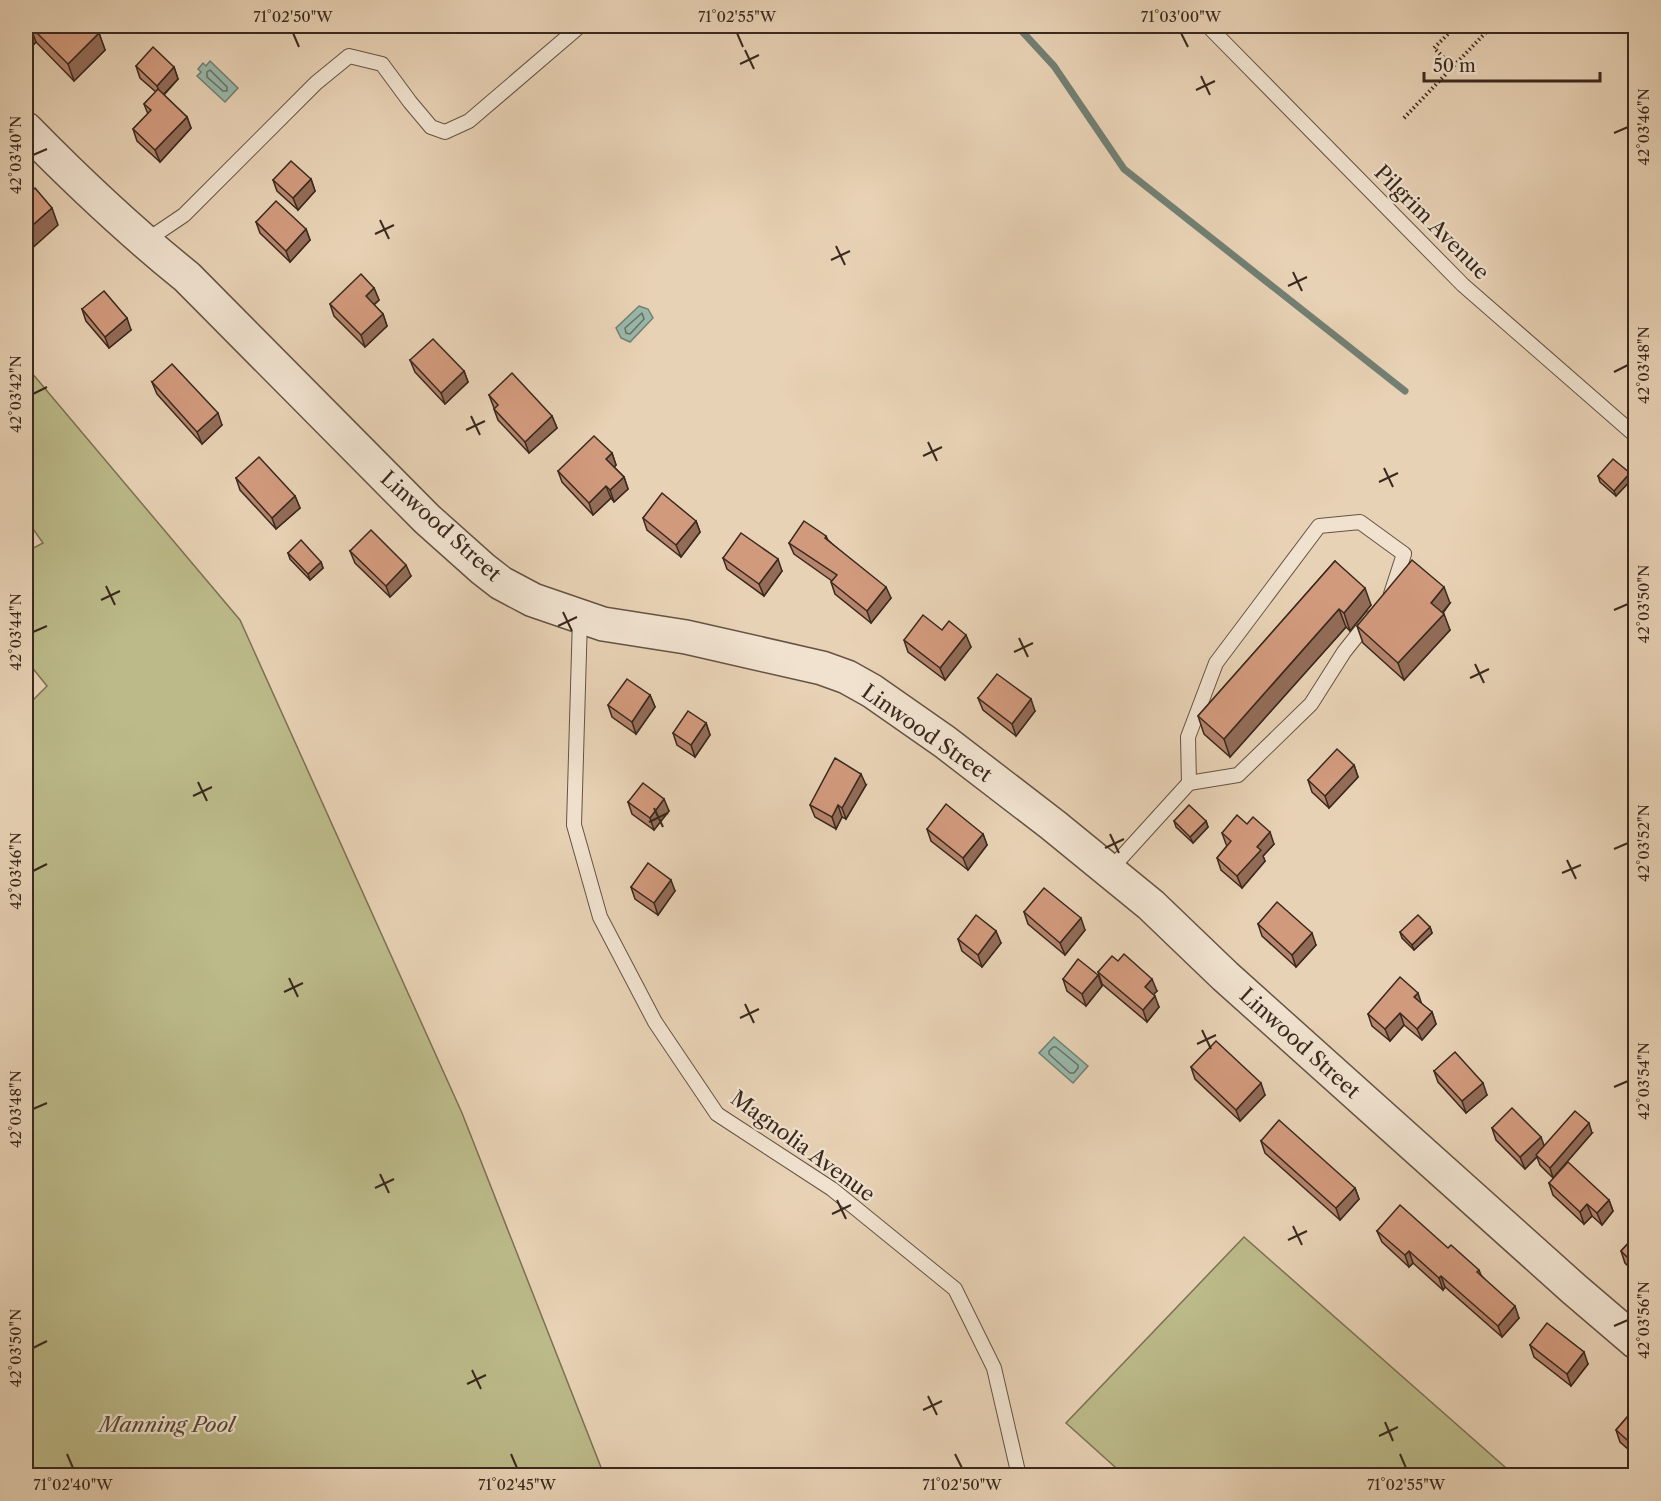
<svg xmlns="http://www.w3.org/2000/svg" width="1661" height="1501" viewBox="0 0 1661 1501" font-family="'Libre Caslon Text',serif">
<rect width="100%" height="100%" fill="#e8d2b5"/>
<filter id="stains"><feTurbulence type="fractalNoise" baseFrequency=".00333" numOctaves="4"/><feColorMatrix values="0 0 0 0 .2 0 0 0 0 .09 0 0 0 0 .02 0 0 0 .5 -.17"/></filter>
<radialGradient id="worn" r=".72"><stop offset=".6" stop-color="#630" stop-opacity="0"/><stop offset="1" stop-color="#630" stop-opacity=".3"/></radialGradient>
<!-- green -->
<g fill="#bcba89" stroke="#7b7254" stroke-width="1.5">
<path d="M 26,366 L 240,620 L 462,1113 L 604,1475 L 26,1475 L 26,707 L 47,686 L 26,660 L 26,552 L 43,543 L 26,519 Z"/>
<path d="M 1244,1237 L 1514,1475 L 1124,1475 L 1066,1423 Z"/>
</g>
<!-- water -->
<g fill="#98b8aa" stroke="#727f72" stroke-width="1.5">
<path d="M 210,61 L 238,88 L 225,102 L 197,76 L 201,72 L 198,69 L 203,63 L 206,66 Z"/>
<path d="M 639,306 L 648,309 L 653,318 L 630,342 L 621,338 L 616,328 Z"/>
<path d="M 1054,1037 L 1088,1066 L 1073,1083 L 1039,1053 Z"/>
</g>
<g fill="none" stroke-linecap="round" stroke-linejoin="round">
<!-- shore -->
<g stroke="#697064" stroke-width="1.5">
<path d="M 210,70 L 227,87 L 227,91 L 223,91 L 207,77 L 207,72 Z"/>
<path d="M 642,313 L 644,319 L 630,334 L 626,333 L 625,328 Z"/>
<path d="M 1053,1047 L 1056,1047 L 1078,1065 L 1078,1068 L 1074,1073 L 1070,1073 L 1049,1054 L 1049,1051 Z"/>
</g>
<!-- stream -->
<path stroke="#727f72" stroke-width="7" d="M 1017,26 L 1054,66 L 1124,169 L 1405,391"/>
<defs>
<g id="service">
<path d="M 1208,26 L 1463,285 L 1636,436"/>
<path d="M 144,242 L 184,215 L 316,83 L 349,56 L 382,64 L 410,102 L 431,127 L 445,132 L 469,121 L 580,26"/>
<path d="M 580,618 L 574,825 L 600,917 L 655,1022 L 717,1114 L 832,1189 L 955,1289 L 994,1368 L 1019,1476"/>
<path d="M 1189,783 L 1238,775 L 1311,704 L 1344,652 L 1371,618"/>
<path d="M 1109,871 L 1189,783 L 1188,737 L 1216,663 L 1319,526 L 1360,522 L 1404,554 L 1391,594"/>
</g>
<path id="tertiary" d="M 26,129 C 77,181 130,231 187,277 L 427,519 L 483,569 L 501,583 L 533,600 L 603,624 L 686,637 L 822,668 L 847,677 L 872,691 L 945,742 L 1053,825 L 1151,905 L 1225,976 L 1574,1289 L 1636,1342"/>
</defs>
<!-- service casing -->
<use href="#service" stroke="#665344" stroke-width="16"/>
<!-- tertiary casing -->
<use href="#tertiary" stroke="#665344" stroke-width="36"/>
<!-- path -->
<g stroke="#3a291e" stroke-width="4" stroke-dasharray="1.5 3" stroke-linecap="butt">
<path d="M 1453,67 L 1434,48 L 1456,26"/>
<path d="M 1404,118 L 1492,26"/>
</g>
<!-- service -->
<use href="#service" stroke="#f0e2cf" stroke-width="14"/>
<!-- tertiary -->
<use href="#tertiary" stroke="#f0e2cf" stroke-width="33"/>
</g>
<!-- wall -->
<g fill="#b5846c" stroke="#3a291e" stroke-width="1.5">
<path d="M 26,26 L 99,33 L 105,50 L 74,81 L 36,42 L 29,49 L 26,45 Z"/>
<path d="M 136,66 L 174,67 L 178,79 L 164,95 L 187,117 L 191,128 L 160,162 L 137,141 L 133,129 L 148,114 L 144,104 L 156,92 L 140,78 Z"/>
<path d="M 311,179 L 315,191 L 298,210 L 277,191 L 273,180 Z"/>
<path d="M 256,222 L 306,229 L 310,240 L 290,262 L 260,233 Z"/>
<path d="M 374,288 L 379,300 L 374,305 L 383,314 L 387,326 L 365,347 L 334,316 L 330,304 Z"/>
<path d="M 82,309 L 131,330 L 109,348 L 86,321 Z"/>
<path d="M 410,360 L 464,371 L 468,382 L 445,404 L 415,372 Z"/>
<path d="M 152,382 L 222,425 L 202,444 L 157,394 Z"/>
<path d="M 489,395 L 552,416 L 557,428 L 529,453 L 498,420 L 494,409 L 494,408 Z"/>
<path d="M 612,453 L 616,465 L 614,467 L 624,477 L 628,489 L 614,502 L 611,498 L 593,515 L 562,482 L 558,471 Z"/>
<path d="M 1598,476 L 1632,479 L 1616,496 L 1600,482 Z"/>
<path d="M 236,478 L 295,496 L 300,508 L 276,529 L 240,490 Z"/>
<path d="M 643,518 L 696,521 L 700,532 L 681,557 L 647,530 Z"/>
<path d="M 826,536 L 828,540 L 891,598 L 871,623 L 835,594 L 831,582 L 832,581 L 794,554 L 789,543 Z"/>
<path d="M 350,551 L 411,576 L 390,597 L 355,563 Z"/>
<path d="M 288,553 L 321,562 L 323,568 L 310,580 L 290,559 Z"/>
<path d="M 723,558 L 782,571 L 764,596 L 727,569 Z"/>
<path d="M 1335,561 L 1371,605 L 1350,631 L 1346,627 L 1230,757 L 1204,734 L 1198,716 Z"/>
<path d="M 1450,603 L 1443,613 L 1450,630 L 1404,680 L 1363,643 L 1357,626 Z"/>
<path d="M 942,630 L 971,647 L 945,680 L 908,652 L 904,640 Z"/>
<path d="M 650,695 L 655,707 L 636,734 L 612,717 L 608,705 Z"/>
<path d="M 978,698 L 1035,711 L 1016,736 L 983,710 Z"/>
<path d="M 706,723 L 710,735 L 695,757 L 677,745 L 673,733 Z"/>
<path d="M 1354,765 L 1358,777 L 1329,808 L 1312,792 L 1308,780 Z"/>
<path d="M 866,785 L 846,819 L 842,817 L 836,829 L 815,817 L 810,805 Z"/>
<path d="M 628,802 L 669,811 L 654,830 L 632,814 Z"/>
<path d="M 1174,821 L 1206,821 L 1208,827 L 1193,843 L 1176,827 Z"/>
<path d="M 1247,824 L 1274,844 L 1263,856 L 1265,861 L 1242,888 L 1221,870 L 1217,858 L 1227,846 L 1226,844 L 1222,833 Z"/>
<path d="M 927,829 L 983,834 L 987,845 L 968,870 L 931,841 Z"/>
<path d="M 631,887 L 675,891 L 658,915 L 635,899 Z"/>
<path d="M 1024,912 L 1085,930 L 1065,955 L 1028,924 Z"/>
<path d="M 1258,924 L 1316,945 L 1296,967 L 1262,936 Z"/>
<path d="M 1430,927 L 1432,933 L 1414,950 L 1402,938 L 1400,932 Z"/>
<path d="M 958,939 L 1001,943 L 982,967 L 962,951 Z"/>
<path d="M 1098,972 L 1157,991 L 1153,994 L 1159,1007 L 1147,1022 L 1102,984 Z"/>
<path d="M 1063,979 L 1102,986 L 1086,1006 L 1067,991 Z"/>
<path d="M 1421,1004 L 1432,1012 L 1436,1024 L 1422,1040 L 1404,1025 L 1390,1041 L 1372,1026 L 1368,1014 Z"/>
<path d="M 1191,1067 L 1265,1095 L 1240,1121 L 1195,1079 Z"/>
<path d="M 1434,1071 L 1487,1095 L 1466,1113 L 1438,1082 Z"/>
<path d="M 1492,1128 L 1544,1146 L 1592,1133 L 1553,1178 L 1540,1165 L 1537,1157 L 1525,1169 L 1496,1140 Z"/>
<path d="M 1261,1141 L 1355,1188 L 1359,1199 L 1340,1220 L 1265,1153 Z"/>
<path d="M 1549,1183 L 1609,1200 L 1613,1211 L 1602,1225 L 1592,1216 L 1584,1224 L 1553,1195 Z"/>
<path d="M 1377,1231 L 1479,1270 L 1481,1275 L 1519,1318 L 1502,1337 L 1445,1287 L 1443,1290 L 1413,1263 L 1409,1267 L 1382,1242 Z"/>
<path d="M 1635,1236 L 1635,1273 L 1625,1263 L 1621,1251 Z"/>
<path d="M 1530,1345 L 1588,1364 L 1571,1386 L 1534,1357 Z"/>
<path d="M 1635,1408 L 1635,1455 L 1620,1442 L 1616,1430 Z"/>
</g>
<!-- shaded-wall -->
<g fill="#936c58" stroke="#3a291e" stroke-width="1.5">
<path d="M 30,26 L 36,42 L 29,49 L 26,39 L 26,29 Z"/>
<path d="M 99,33 L 105,50 L 74,81 L 68,64 Z"/>
<path d="M 174,67 L 178,79 L 161,97 L 157,86 Z"/>
<path d="M 187,117 L 191,128 L 160,162 L 155,150 Z"/>
<path d="M 311,179 L 315,191 L 298,210 L 293,198 Z"/>
<path d="M 52,208 L 58,225 L 28,252 L 30,258 L 28,259 L 32,269 L 26,275 L 26,231 Z"/>
<path d="M 306,229 L 310,240 L 290,262 L 286,251 Z"/>
<path d="M 374,288 L 379,300 L 370,308 L 366,296 Z"/>
<path d="M 383,314 L 387,326 L 365,347 L 361,335 Z"/>
<path d="M 127,318 L 131,330 L 109,348 L 105,337 Z"/>
<path d="M 464,371 L 468,382 L 445,404 L 441,393 Z"/>
<path d="M 218,413 L 222,425 L 202,444 L 197,432 Z"/>
<path d="M 552,416 L 557,428 L 529,453 L 525,442 Z"/>
<path d="M 612,453 L 616,465 L 611,470 L 606,459 Z"/>
<path d="M 1630,473 L 1632,479 L 1616,496 L 1614,491 Z"/>
<path d="M 624,477 L 628,489 L 614,502 L 610,490 Z"/>
<path d="M 606,486 L 611,498 L 593,515 L 589,503 Z"/>
<path d="M 295,496 L 300,508 L 276,529 L 272,518 Z"/>
<path d="M 696,521 L 700,532 L 681,557 L 676,545 Z"/>
<path d="M 778,559 L 782,571 L 764,596 L 759,584 Z"/>
<path d="M 321,562 L 323,568 L 310,580 L 308,574 Z"/>
<path d="M 406,565 L 411,576 L 390,597 L 386,586 Z"/>
<path d="M 886,587 L 891,598 L 871,623 L 867,611 Z"/>
<path d="M 1444,587 L 1450,603 L 1437,619 L 1431,603 Z"/>
<path d="M 1365,588 L 1371,605 L 1350,631 L 1344,613 Z"/>
<path d="M 1339,609 L 1346,627 L 1230,757 L 1224,739 Z"/>
<path d="M 1444,614 L 1450,630 L 1404,680 L 1398,663 Z"/>
<path d="M 966,635 L 971,647 L 945,680 L 940,668 Z"/>
<path d="M 650,695 L 655,707 L 636,734 L 632,722 Z"/>
<path d="M 1031,699 L 1035,711 L 1016,736 L 1012,724 Z"/>
<path d="M 706,723 L 710,735 L 695,757 L 691,745 Z"/>
<path d="M 1354,765 L 1358,777 L 1329,808 L 1325,796 Z"/>
<path d="M 861,774 L 866,785 L 846,819 L 842,808 Z"/>
<path d="M 664,799 L 669,811 L 654,830 L 650,818 Z"/>
<path d="M 838,805 L 842,817 L 836,829 L 832,817 Z"/>
<path d="M 1206,821 L 1208,827 L 1193,843 L 1190,837 Z"/>
<path d="M 1270,832 L 1274,844 L 1263,856 L 1265,861 L 1242,888 L 1237,876 L 1257,847 Z"/>
<path d="M 983,834 L 987,845 L 968,870 L 963,858 Z"/>
<path d="M 671,880 L 675,891 L 658,915 L 654,903 Z"/>
<path d="M 1081,918 L 1085,930 L 1065,955 L 1060,943 Z"/>
<path d="M 1430,927 L 1432,933 L 1414,950 L 1412,945 Z"/>
<path d="M 996,931 L 1001,943 L 982,967 L 978,955 Z"/>
<path d="M 1312,933 L 1316,945 L 1296,967 L 1292,955 Z"/>
<path d="M 1098,975 L 1102,986 L 1086,1006 L 1082,994 Z"/>
<path d="M 1152,979 L 1157,991 L 1149,999 L 1145,987 Z"/>
<path d="M 1418,993 L 1422,1005 L 1414,997 Z"/>
<path d="M 1155,996 L 1159,1007 L 1147,1022 L 1143,1010 Z"/>
<path d="M 1432,1012 L 1436,1024 L 1422,1040 L 1417,1029 Z"/>
<path d="M 1400,1013 L 1404,1025 L 1390,1041 L 1385,1029 Z"/>
<path d="M 1261,1083 L 1265,1095 L 1240,1121 L 1236,1110 Z"/>
<path d="M 1483,1083 L 1487,1095 L 1466,1113 L 1462,1101 Z"/>
<path d="M 1589,1123 L 1592,1133 L 1553,1178 L 1550,1168 Z"/>
<path d="M 1541,1137 L 1545,1148 L 1525,1169 L 1520,1157 Z"/>
<path d="M 1355,1188 L 1359,1199 L 1340,1220 L 1336,1208 Z"/>
<path d="M 1609,1200 L 1613,1211 L 1602,1225 L 1597,1213 Z"/>
<path d="M 1587,1204 L 1592,1216 L 1584,1224 L 1580,1212 Z"/>
<path d="M 1409,1251 L 1413,1263 L 1409,1267 L 1405,1255 Z"/>
<path d="M 1441,1276 L 1445,1287 L 1443,1290 L 1439,1278 Z"/>
<path d="M 1515,1306 L 1519,1318 L 1502,1337 L 1498,1326 Z"/>
<path d="M 1584,1352 L 1588,1364 L 1571,1386 L 1567,1374 Z"/>
</g>
<!-- building -->
<g fill="#d29a7d" stroke="#3a291e" stroke-width="1.5">
<path d="M 30,26 L 92,26 L 99,33 L 68,64 Z"/>
<path d="M 153,47 L 174,67 L 157,86 L 136,66 Z"/>
<path d="M 158,89 L 187,117 L 155,150 L 133,129 L 151,110 L 144,104 Z"/>
<path d="M 291,161 L 311,179 L 293,198 L 273,180 Z"/>
<path d="M 35,188 L 52,208 L 26,231 L 26,196 Z"/>
<path d="M 276,201 L 306,229 L 286,251 L 256,222 Z"/>
<path d="M 361,274 L 374,288 L 366,296 L 383,314 L 361,335 L 330,304 Z"/>
<path d="M 104,291 L 127,318 L 105,337 L 82,309 Z"/>
<path d="M 433,339 L 464,371 L 441,393 L 410,360 Z"/>
<path d="M 172,364 L 218,413 L 197,432 L 152,382 Z"/>
<path d="M 512,373 L 552,416 L 525,442 L 494,409 L 498,405 L 489,395 Z"/>
<path d="M 594,436 L 612,453 L 606,459 L 624,477 L 610,490 L 606,486 L 589,503 L 558,471 Z"/>
<path d="M 259,457 L 295,496 L 272,518 L 236,478 Z"/>
<path d="M 1613,459 L 1630,473 L 1614,491 L 1598,476 Z"/>
<path d="M 662,493 L 696,521 L 676,545 L 643,518 Z"/>
<path d="M 804,521 L 826,536 L 825,538 L 886,587 L 867,611 L 831,582 L 837,575 L 789,543 Z"/>
<path d="M 371,530 L 406,565 L 386,586 L 350,551 Z"/>
<path d="M 741,533 L 778,559 L 759,584 L 723,558 Z"/>
<path d="M 301,540 L 321,562 L 308,574 L 288,553 Z"/>
<path d="M 1412,560 L 1444,587 L 1431,603 L 1444,614 L 1398,663 L 1357,626 Z"/>
<path d="M 1335,561 L 1365,588 L 1344,613 L 1339,609 L 1224,739 L 1198,716 Z"/>
<path d="M 923,615 L 942,630 L 949,621 L 966,635 L 940,668 L 904,640 Z"/>
<path d="M 997,674 L 1031,699 L 1012,724 L 978,698 Z"/>
<path d="M 627,679 L 650,695 L 632,722 L 608,705 Z"/>
<path d="M 688,711 L 706,723 L 691,745 L 673,733 Z"/>
<path d="M 1337,749 L 1354,765 L 1325,796 L 1308,780 Z"/>
<path d="M 835,758 L 861,774 L 842,808 L 838,805 L 832,817 L 810,805 Z"/>
<path d="M 643,783 L 664,799 L 650,818 L 628,802 Z"/>
<path d="M 946,804 L 983,834 L 963,858 L 927,829 Z"/>
<path d="M 1189,805 L 1206,821 L 1190,837 L 1174,821 Z"/>
<path d="M 1237,815 L 1247,824 L 1253,817 L 1270,832 L 1257,847 L 1261,850 L 1237,876 L 1217,858 L 1231,841 L 1222,833 Z"/>
<path d="M 648,863 L 671,880 L 654,903 L 631,887 Z"/>
<path d="M 1044,888 L 1081,918 L 1060,943 L 1024,912 Z"/>
<path d="M 1277,902 L 1312,933 L 1292,955 L 1258,924 Z"/>
<path d="M 976,915 L 996,931 L 978,955 L 958,939 Z"/>
<path d="M 1418,915 L 1430,927 L 1412,945 L 1400,932 Z"/>
<path d="M 1124,954 L 1152,979 L 1145,987 L 1155,996 L 1143,1010 L 1098,972 L 1112,956 L 1118,961 Z"/>
<path d="M 1078,959 L 1098,975 L 1082,994 L 1063,979 Z"/>
<path d="M 1400,977 L 1418,993 L 1414,997 L 1432,1012 L 1417,1029 L 1400,1013 L 1385,1029 L 1368,1014 Z"/>
<path d="M 1216,1041 L 1261,1083 L 1236,1110 L 1191,1067 Z"/>
<path d="M 1455,1052 L 1483,1083 L 1462,1101 L 1434,1071 Z"/>
<path d="M 1512,1108 L 1541,1137 L 1520,1157 L 1492,1128 Z"/>
<path d="M 1575,1111 L 1589,1123 L 1550,1168 L 1536,1155 Z"/>
<path d="M 1279,1120 L 1355,1188 L 1336,1208 L 1261,1141 Z"/>
<path d="M 1568,1162 L 1609,1200 L 1597,1213 L 1587,1204 L 1580,1212 L 1549,1183 Z"/>
<path d="M 1400,1205 L 1448,1248 L 1451,1245 L 1479,1270 L 1477,1272 L 1515,1306 L 1498,1326 L 1441,1276 L 1439,1278 L 1409,1251 L 1405,1255 L 1377,1231 Z"/>
<path d="M 1635,1236 L 1635,1265 L 1621,1251 Z"/>
<path d="M 1547,1323 L 1584,1352 L 1567,1374 L 1530,1345 Z"/>
<path d="M 1635,1408 L 1635,1447 L 1616,1430 Z"/>
</g>
<!-- ticks -->
<path fill="none" stroke="#3a291e" stroke-width="2" d="M 293,33 L 299,47M 737,33 L 743,47M 1181,33 L 1188,47M 745,50 L 754,69M 740,64 L 759,55M 1201,76 L 1210,95M 1196,90 L 1215,81M 1614,133 L 1628,127M 33,155 L 47,149M 380,220 L 389,239M 375,234 L 394,225M 836,246 L 845,265M 831,260 L 850,251M 1293,272 L 1302,291M 1288,286 L 1307,277M 1614,372 L 1628,365M 33,394 L 47,387M 471,416 L 480,435M 466,430 L 485,421M 928,442 L 937,461M 923,456 L 942,447M 1384,468 L 1393,487M 1379,482 L 1398,473M 106,586 L 115,605M 101,600 L 120,591M 1614,610 L 1628,604M 563,612 L 572,631M 558,626 L 577,617M 33,632 L 47,626M 1019,638 L 1028,657M 1014,652 L 1033,643M 1475,664 L 1484,683M 1470,678 L 1489,669M 198,782 L 207,801M 193,796 L 212,787M 654,808 L 663,827M 649,822 L 668,813M 1110,834 L 1119,853M 1105,848 L 1124,839M 1614,849 L 1628,843M 1567,860 L 1576,879M 33,871 L 47,864M 1562,873 L 1581,865M 289,978 L 298,997M 284,992 L 303,983M 745,1004 L 754,1023M 740,1018 L 759,1009M 1202,1030 L 1211,1049M 1197,1044 L 1216,1035M 1614,1087 L 1628,1081M 33,1109 L 47,1103M 380,1174 L 389,1193M 375,1188 L 394,1179M 837,1200 L 846,1219M 832,1214 L 851,1205M 1293,1226 L 1302,1245M 1288,1240 L 1307,1231M 1614,1326 L 1628,1320M 33,1348 L 47,1341M 472,1370 L 481,1389M 467,1384 L 486,1375M 928,1396 L 937,1415M 923,1410 L 942,1401M 1385,1422 L 1393,1441M 1379,1436 L 1398,1427M 67,1454 L 73,1468M 511,1454 L 517,1468M 955,1454 L 962,1468M 1400,1454 L 1406,1468"/>
<g text-anchor="middle" dominant-baseline="central" stroke-width="4.5" stroke-linejoin="round" paint-order="stroke">
<!-- street labels -->
<g font-size="21" fill="#3a291e" stroke="#f0e2cf">
<text transform="translate(1432 222) rotate(45)">Pilgrim Avenue</text>
<text transform="translate(441 526) rotate(42)">Linwood Street</text>
<text transform="translate(927 733) rotate(35)">Linwood Street</text>
<text transform="translate(1300 1043) rotate(42)">Linwood Street</text>
<text transform="translate(803 1146) rotate(36)">Magnolia Avenue</text>
</g>
<!-- park labels -->
<g font-size="21" font-style="italic" fill="#544633" stroke="#f0e2cf">
<text x="167" y="1424">Manning Pool</text>
</g>
</g>
<!-- margin -->
<rect width="1661" height="1501" fill="none" stroke="#e8d2b5" stroke-width="66"/>
<!-- scale -->
<path d="M1424 72v9h176v-9" fill="none" stroke="#3a291e" stroke-width="3"/>
<text x="1433" y="72" font-size="18" fill="#3a291e" stroke="#f0e2cf" stroke-width="4.5" paint-order="stroke">50 m</text>
<rect x="33" y="33" width="1595" height="1435" fill="none" stroke="#3a291e" stroke-width="2"/>
<g font-size="15" text-anchor="middle" fill="#3a291e">
<text x="293" y="22">71°02'50"W</text>
<text x="737" y="22">71°02'55"W</text>
<text x="1181" y="22">71°03'00"W</text>
<text transform="translate(1644 127) rotate(-90)" y="5">42°03'46"N</text>
<text transform="translate(16 155) rotate(-90)" y="5">42°03'40"N</text>
<text transform="translate(1644 365) rotate(-90)" y="5">42°03'48"N</text>
<text transform="translate(16 394) rotate(-90)" y="5">42°03'42"N</text>
<text transform="translate(1644 604) rotate(-90)" y="5">42°03'50"N</text>
<text transform="translate(16 632) rotate(-90)" y="5">42°03'44"N</text>
<text transform="translate(1644 843) rotate(-90)" y="5">42°03'52"N</text>
<text transform="translate(16 871) rotate(-90)" y="5">42°03'46"N</text>
<text transform="translate(1644 1081) rotate(-90)" y="5">42°03'54"N</text>
<text transform="translate(16 1109) rotate(-90)" y="5">42°03'48"N</text>
<text transform="translate(1644 1320) rotate(-90)" y="5">42°03'56"N</text>
<text transform="translate(16 1348) rotate(-90)" y="5">42°03'50"N</text>
<text x="73" y="1490">71°02'40"W</text>
<text x="517" y="1490">71°02'45"W</text>
<text x="962" y="1490">71°02'50"W</text>
<text x="1406" y="1490">71°02'55"W</text>
</g>
<rect width="100%" height="100%" filter="url(#stains)"/>
<rect width="100%" height="100%" fill="url(#worn)"/>
</svg>
